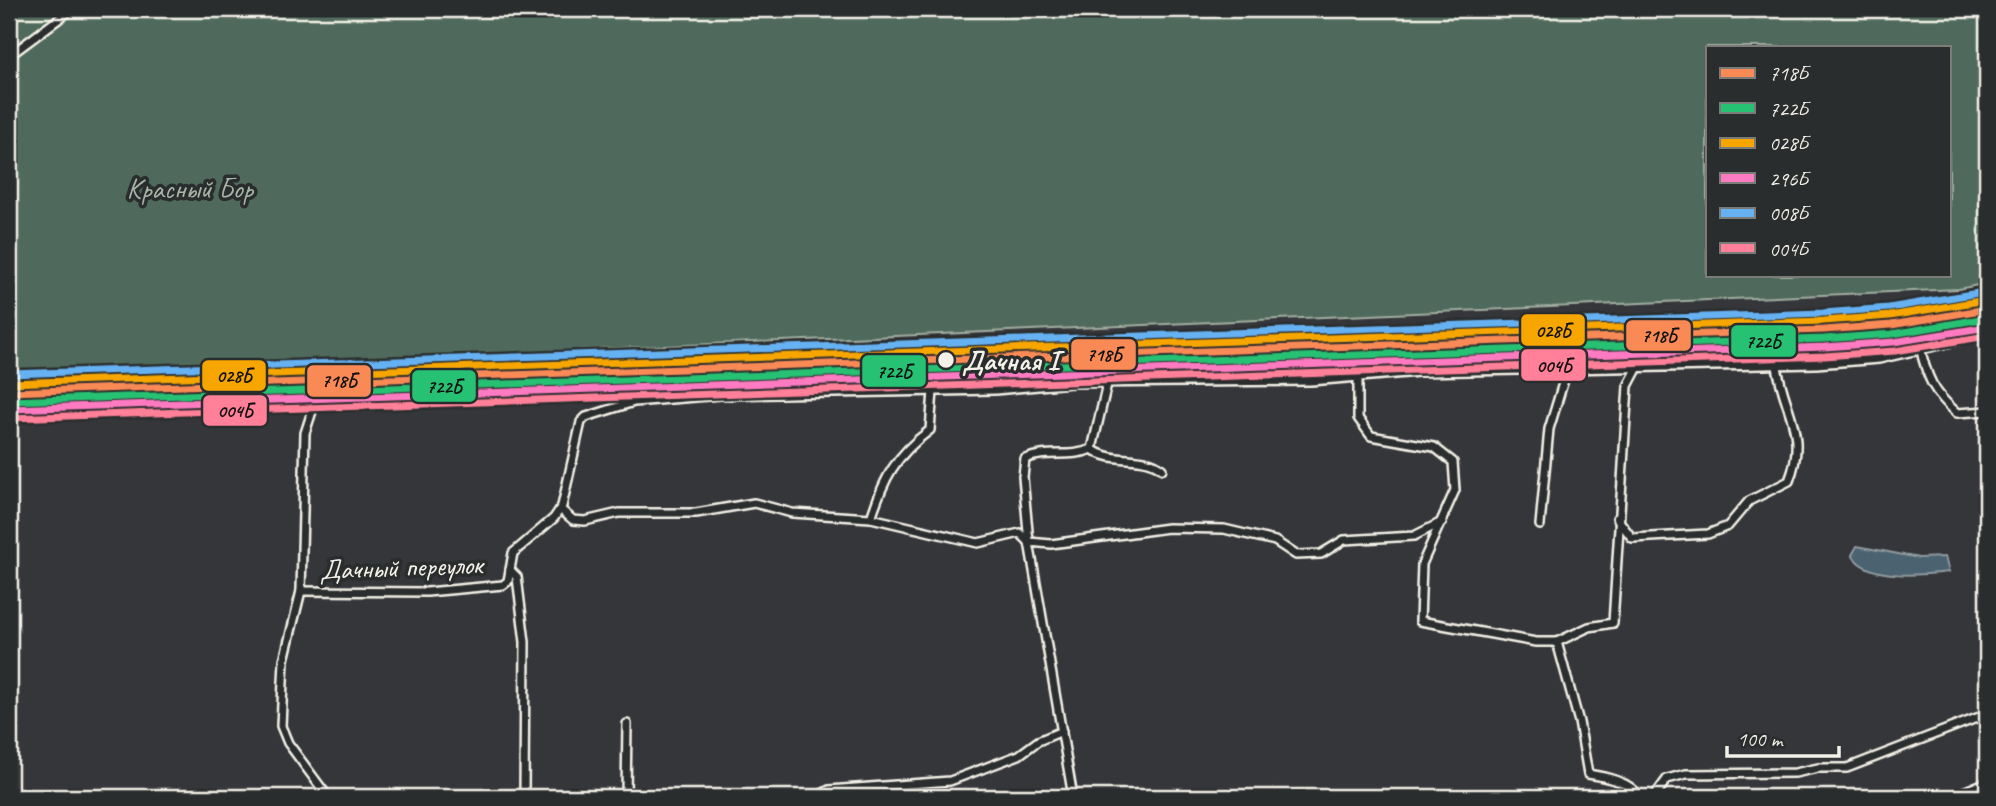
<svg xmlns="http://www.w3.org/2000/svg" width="1996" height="806" viewBox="0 0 1996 806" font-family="Caveat,sans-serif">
<rect width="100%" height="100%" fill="#35363a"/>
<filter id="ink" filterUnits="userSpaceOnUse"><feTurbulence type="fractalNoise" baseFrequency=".0143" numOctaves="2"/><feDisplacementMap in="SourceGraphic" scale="14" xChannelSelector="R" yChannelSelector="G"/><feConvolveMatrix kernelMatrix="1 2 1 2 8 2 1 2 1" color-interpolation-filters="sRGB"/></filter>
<g filter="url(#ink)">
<!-- green -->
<path fill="#506b5b" stroke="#a2aea2" stroke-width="2" fill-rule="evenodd" d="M 9,9 L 1987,9 L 1987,283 L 1959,289 L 9,375 ZM 1707,47 L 1949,47 L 1949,275 L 1707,275 Z"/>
<!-- water -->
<path fill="#4b626f" stroke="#8f9b9f" stroke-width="2" d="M 1857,546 L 1919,558 L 1945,557 L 1949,572 C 1923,575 1867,581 1852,555 Z"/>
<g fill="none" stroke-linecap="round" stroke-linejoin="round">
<defs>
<g id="minor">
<path d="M 9,56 L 72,9"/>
<path d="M 1920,347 C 1927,378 1933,392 1957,413 L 1987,411"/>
<path d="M 1358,377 L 1358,418 L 1371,436 L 1434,447 L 1453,462 L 1455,490 L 1422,564 L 1420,621 L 1536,642 L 1557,642 L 1579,722 L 1588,774 C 1606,777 1629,781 1640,797"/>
<path d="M 319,390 L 305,433 L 301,591 L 284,660 L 281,726 L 288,743 L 328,797"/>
<path d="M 9,406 L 226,391 L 640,380 L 700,381 L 731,395"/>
<path d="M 1092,449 C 1113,465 1143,453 1162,469"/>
<path d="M 560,509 L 573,520 L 585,521 L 619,513 L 696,513 L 754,503 L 792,513 L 871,518 L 978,543 L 1020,533 L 1029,542 L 1051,544 L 1168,528 L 1224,529 L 1275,541 L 1296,555 L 1321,554 L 1344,540 L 1414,536 L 1442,522"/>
<path d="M 871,518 C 884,478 895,456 930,430 L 933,391"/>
<path d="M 1617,518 L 1632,538 L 1708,534 L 1728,526 L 1749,501 L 1789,481 C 1808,433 1784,412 1777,366"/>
<path d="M 1540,525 L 1549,429 L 1567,370"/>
<path d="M 510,570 L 517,577 L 525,642 L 524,797"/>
<path d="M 301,591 L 427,592 L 503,585 L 508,581 L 513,553 L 554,518 L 562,506 L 581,422 L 586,417 L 634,402 L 721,395 L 995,390 L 1072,383 L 1311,381 L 1419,372 L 1816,364 L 1879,359 L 1987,334"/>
<path d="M 1557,642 L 1589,627 L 1613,623 L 1628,386 L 1637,369"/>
<path d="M 626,797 L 627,724"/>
<path d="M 817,797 L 829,790 L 950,781 L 1019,755 L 1038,741 L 1062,731"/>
<path d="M 1073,797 L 1029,542 L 1023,477 L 1025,459 C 1050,449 1068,459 1092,449 L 1107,384"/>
<path d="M 1654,797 L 1667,779 L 1686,774 L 1795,773 L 1818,768 L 1847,768 L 1987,714"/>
<path d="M 1951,797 L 1987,782"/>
</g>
</defs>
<!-- minor casing -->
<use href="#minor" stroke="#f4f1e8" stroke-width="12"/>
<!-- minor -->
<use href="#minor" stroke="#2a2d2e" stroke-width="7"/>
<defs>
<path id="rail-1" d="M 9,392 L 1824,330 L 1891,325 L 1987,309"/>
<path id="rail-2" d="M 9,401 L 1824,339 L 1892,334 L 1987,318"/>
<path id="rail-3" d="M 9,383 L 1824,321 L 1890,316 L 1986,300"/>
<path id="rail-4" d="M 10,409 L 1825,347 L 1894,342 L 1987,327"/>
<path id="rail-5" d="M 9,374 L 1823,313 L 1889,308 L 1984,292"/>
<path id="rail-6" d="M 10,418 L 1825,356 L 1895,351 L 1987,336"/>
</defs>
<!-- rail-1 casing -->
<use href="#rail-1" stroke="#2a2d2e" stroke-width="12"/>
<!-- rail-2 casing -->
<use href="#rail-2" stroke="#2a2d2e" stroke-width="12"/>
<!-- rail-3 casing -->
<use href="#rail-3" stroke="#2a2d2e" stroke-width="12"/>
<!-- rail-4 casing -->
<use href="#rail-4" stroke="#2a2d2e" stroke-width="12"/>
<!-- rail-5 casing -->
<use href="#rail-5" stroke="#2a2d2e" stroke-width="12"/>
<!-- rail-6 casing -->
<use href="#rail-6" stroke="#2a2d2e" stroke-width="12"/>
<!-- rail-1 -->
<use href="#rail-1" stroke="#f98a56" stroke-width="7"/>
<!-- rail-2 -->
<use href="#rail-2" stroke="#26c172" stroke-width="7"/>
<!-- rail-3 -->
<use href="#rail-3" stroke="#f7a600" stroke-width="7"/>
<!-- rail-4 -->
<use href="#rail-4" stroke="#fe7ac1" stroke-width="7"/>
<!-- rail-5 -->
<use href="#rail-5" stroke="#66b1f2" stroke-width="7"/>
<!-- rail-6 -->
<use href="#rail-6" stroke="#ff8098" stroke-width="7"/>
</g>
</g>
<!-- markers -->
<circle fill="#f4f1e8" stroke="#2a2d2e" stroke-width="2.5" cx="946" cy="360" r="9"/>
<g text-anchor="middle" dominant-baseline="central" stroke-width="7" stroke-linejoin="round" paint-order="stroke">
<!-- park labels -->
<g font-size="28" fill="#aab5a9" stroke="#2a2d2e">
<text x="190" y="188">Красный Бор</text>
</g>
<!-- stop labels -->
<g font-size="28" font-weight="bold" fill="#f4f1e8" stroke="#2a2d2e" text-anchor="start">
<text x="962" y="360">Дачная I</text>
</g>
<!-- street labels -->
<g font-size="28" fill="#f4f1e8" stroke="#2a2d2e">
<text transform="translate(401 567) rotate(-2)">Дачный переулок</text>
</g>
</g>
<g stroke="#2a2d2e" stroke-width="2.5">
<rect x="1520" y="313" width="66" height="34" rx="7" fill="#f7a600"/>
<rect x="1625" y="319" width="67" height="33" rx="7" fill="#f98a56"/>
<rect x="1730" y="324" width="67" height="34" rx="7" fill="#26c172"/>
<rect x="1070" y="338" width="67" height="33" rx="7" fill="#f98a56"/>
<rect x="1520" y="348" width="67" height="34" rx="7" fill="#ff8098"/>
<rect x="861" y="354" width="66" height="34" rx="7" fill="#26c172"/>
<rect x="201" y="359" width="66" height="33" rx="7" fill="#f7a600"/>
<rect x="306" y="364" width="66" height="34" rx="7" fill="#f98a56"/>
<rect x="411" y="369" width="66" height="34" rx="7" fill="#26c172"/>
<rect x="202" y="394" width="66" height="33" rx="7" fill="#ff8098"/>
</g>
<g font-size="19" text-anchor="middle" font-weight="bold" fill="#111">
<text x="1553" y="337">028Б</text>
<text x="1659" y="342">718Б</text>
<text x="1763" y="348">722Б</text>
<text x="1104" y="361">718Б</text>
<text x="1554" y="372">004Б</text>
<text x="894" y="378">722Б</text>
<text x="234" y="382">028Б</text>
<text x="339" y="387">718Б</text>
<text x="444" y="393">722Б</text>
<text x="235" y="417">004Б</text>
</g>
<!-- margin -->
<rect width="1996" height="806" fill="none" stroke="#2a2d2e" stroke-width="35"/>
<rect x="18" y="18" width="1961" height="771" fill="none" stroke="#f4f1e8" stroke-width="2.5" filter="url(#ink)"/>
<!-- legend -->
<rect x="1706" y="46" width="245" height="231" fill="#2a2d2e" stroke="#7b7b78" stroke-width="2"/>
<rect x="1720" y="68" width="35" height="10" fill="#f98a56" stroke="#7b7b78" stroke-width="2"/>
<text x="1769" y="80" font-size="21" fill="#f4f1e8">718Б</text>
<rect x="1720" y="103" width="35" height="10" fill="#26c172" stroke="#7b7b78" stroke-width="2"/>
<text x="1769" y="116" font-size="21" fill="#f4f1e8">722Б</text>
<rect x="1720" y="138" width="35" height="10" fill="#f7a600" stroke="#7b7b78" stroke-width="2"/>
<text x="1769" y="150" font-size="21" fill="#f4f1e8">028Б</text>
<rect x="1720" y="173" width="35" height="10" fill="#fe7ac1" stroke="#7b7b78" stroke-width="2"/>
<text x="1769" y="186" font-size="21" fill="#f4f1e8">296Б</text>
<rect x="1720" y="208" width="35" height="10" fill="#66b1f2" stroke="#7b7b78" stroke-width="2"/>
<text x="1769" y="220" font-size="21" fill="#f4f1e8">008Б</text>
<rect x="1720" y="243" width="35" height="10" fill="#ff8098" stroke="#7b7b78" stroke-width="2"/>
<text x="1769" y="256" font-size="21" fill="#f4f1e8">004Б</text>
<!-- scale -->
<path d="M1727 746v10h112v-10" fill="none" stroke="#f4f1e8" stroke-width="3.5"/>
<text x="1737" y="746" font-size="21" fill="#f4f1e8" stroke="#2a2d2e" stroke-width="5" paint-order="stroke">100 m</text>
</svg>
